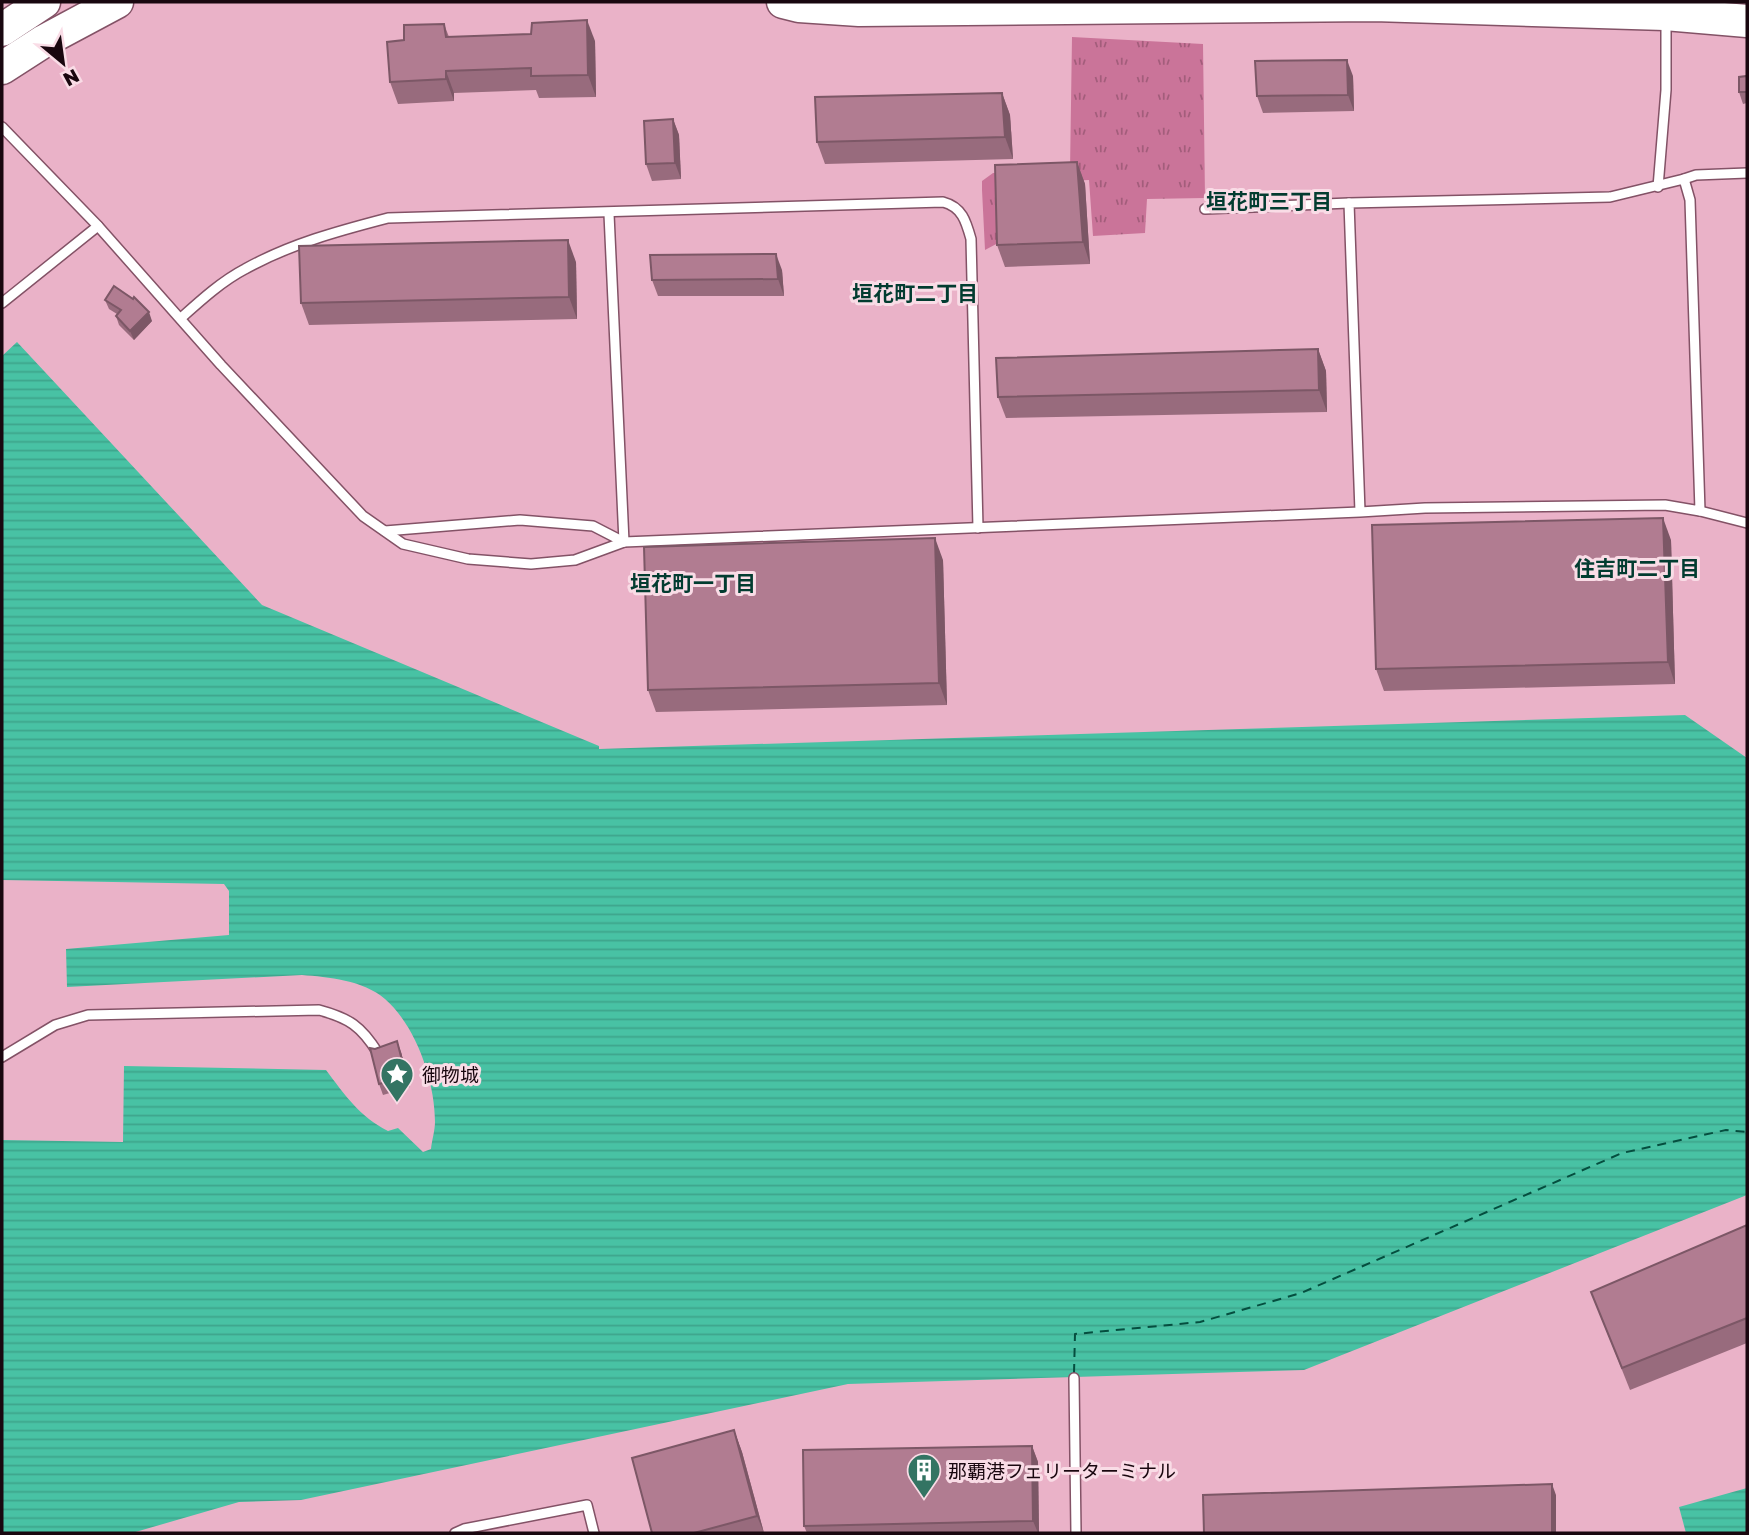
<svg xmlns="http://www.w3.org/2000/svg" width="1749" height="1535" viewBox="0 0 1749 1535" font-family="'Golos Text','Noto Sans JP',sans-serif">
<defs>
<pattern id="grass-tufts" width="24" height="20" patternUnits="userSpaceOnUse" patternTransform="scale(1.75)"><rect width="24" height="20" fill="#ca7499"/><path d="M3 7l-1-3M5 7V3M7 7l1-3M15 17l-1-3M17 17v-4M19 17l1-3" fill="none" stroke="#a35d7b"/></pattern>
<pattern id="water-rules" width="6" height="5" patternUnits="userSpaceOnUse" patternTransform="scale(1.75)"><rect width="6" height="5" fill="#48c2a4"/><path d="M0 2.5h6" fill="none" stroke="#3ea58c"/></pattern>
</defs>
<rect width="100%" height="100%" fill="#eab2c8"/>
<!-- grass -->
<path fill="url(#grass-tufts)" d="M 1072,37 L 1203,44 L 1205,198 L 1147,199 L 1145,233 L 1093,236 L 1089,180 L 1000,184 L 1000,242 L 985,250 L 982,190 L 982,181 L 993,173 L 1070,170 Z"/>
<!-- water -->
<g fill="url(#water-rules)">
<path d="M 17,342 L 262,605 L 599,746 L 599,749 L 1685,715 L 1747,758 L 1747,1195 L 1304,1370 L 848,1384 L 301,1500 L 239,1502 L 132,1533 L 2,1533 L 2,1140 L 123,1142 L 124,1066 L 326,1070 C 344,1094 360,1117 388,1131 L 398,1128 L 423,1152 L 431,1149 C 432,1140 435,1130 435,1122 C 435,1081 416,1026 385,999 C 363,980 328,977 302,975 L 67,987 L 66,949 L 229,935 L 229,891 L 224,884 L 2,880 L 2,356 Z"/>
<path d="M 1747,1488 L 1747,1533 L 1686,1533 L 1679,1507 Z"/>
</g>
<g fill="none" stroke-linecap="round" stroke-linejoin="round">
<!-- ferry -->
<path stroke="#054e3f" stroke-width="2" stroke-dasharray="9 7" stroke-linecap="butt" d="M 1074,1373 L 1075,1334 L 1200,1322 L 1301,1293 L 1622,1153 L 1726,1130 L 1747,1132"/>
<defs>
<g id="lane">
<path d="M 2,127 L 98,226 L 221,365 L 363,516 L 403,544 L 468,559 L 531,564 L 575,560 L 624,542 L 1360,512 L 1425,508 L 1665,505 L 1700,511 L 1690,200 L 1684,179 L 1610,197 L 1349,203 L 1360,512"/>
<path d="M 1684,179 L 1696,175 L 1747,173"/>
<path d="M 1658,187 L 1666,90 L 1666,21"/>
<path d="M 1205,209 L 1349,203"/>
<path d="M 609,214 L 624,542"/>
<path d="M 2,303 L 98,226"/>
<path d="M 181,318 C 201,300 222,281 245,269 C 290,244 338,231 388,218 L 943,202 C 962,207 966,221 971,239 L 978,528"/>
<path d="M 1700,511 L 1747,523"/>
<path d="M 385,531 L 520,520 L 593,526 L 624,542"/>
<path d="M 2,1057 L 55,1025 L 88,1015 L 319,1010 C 349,1018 361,1026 378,1053"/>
<path d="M 1074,1378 L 1076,1533"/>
<path d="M 455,1533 L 464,1529 L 587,1505 L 594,1533"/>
</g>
<g id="highway">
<path d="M 783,2 L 799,6 L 859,10 L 1374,5 L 1665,14 L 1747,21"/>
<path d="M 2,30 L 44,2"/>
<path d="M 2,68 L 44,41 L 117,2"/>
</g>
</defs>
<!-- lane casing -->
<use href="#lane" stroke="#835266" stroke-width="12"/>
<!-- highway casing -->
<use href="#highway" stroke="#835266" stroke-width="35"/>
<!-- lane -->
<use href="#lane" stroke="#fff" stroke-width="9"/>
<!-- highway -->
<use href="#highway" stroke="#fff" stroke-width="32"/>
</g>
<!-- wall -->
<g fill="#986b7d">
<path d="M 444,24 L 449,37 L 595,41 L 596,97 L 539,98 L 536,90 L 454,93 L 454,101 L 398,104 L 390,82 L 404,40 Z"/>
<path d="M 1353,76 L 1354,111 L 1263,113 L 1257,96 Z"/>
<path d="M 1747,76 L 1747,103 L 1743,104 L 1739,92 Z"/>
<path d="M 1002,93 L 1010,115 L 1013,159 L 825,164 L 817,142 Z"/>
<path d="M 673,119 L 679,135 L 681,179 L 652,181 L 646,164 Z"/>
<path d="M 1077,162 L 1085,184 L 1090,264 L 1005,267 L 997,245 Z"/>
<path d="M 576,262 L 577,319 L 309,325 L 301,303 Z"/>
<path d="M 782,270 L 784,296 L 658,296 L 652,280 Z"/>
<path d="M 105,300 L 152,321 L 134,340 L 119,325 L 116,316 L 117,314 L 109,309 Z"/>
<path d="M 1318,349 L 1326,371 L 1327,412 L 1006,418 L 998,397 Z"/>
<path d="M 1671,540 L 1675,684 L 1384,691 L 1376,669 Z"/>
<path d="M 943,560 L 947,705 L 656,712 L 648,690 Z"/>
<path d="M 401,1052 L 410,1087 L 383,1095 L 379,1084 Z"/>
<path d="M 1747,1225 L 1747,1343 L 1630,1390 L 1591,1292 Z"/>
<path d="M 734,1430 L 742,1452 L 764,1533 L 652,1533 Z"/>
<path d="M 1032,1446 L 1038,1462 L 1039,1533 L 807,1533 L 804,1526 Z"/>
</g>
<!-- shaded-wall -->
<g fill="#7c5766">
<path d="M 587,20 L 595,41 L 596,97 L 588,75 Z"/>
<path d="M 1347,60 L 1353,76 L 1354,111 L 1348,95 Z"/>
<path d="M 446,71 L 454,93 L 454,101 L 446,79 Z"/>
<path d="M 1002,93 L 1010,115 L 1013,159 L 1005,137 Z"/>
<path d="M 673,119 L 679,135 L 681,179 L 675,163 Z"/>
<path d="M 1077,162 L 1085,184 L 1090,264 L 1083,242 Z"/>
<path d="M 568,240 L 576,262 L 577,319 L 569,297 Z"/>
<path d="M 776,254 L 782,270 L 784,296 L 778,279 Z"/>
<path d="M 149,312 L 152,321 L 134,340 L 130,331 Z"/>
<path d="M 1318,349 L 1326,371 L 1327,412 L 1319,390 Z"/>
<path d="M 1663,518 L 1671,540 L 1675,684 L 1668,662 Z"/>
<path d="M 935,538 L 943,560 L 947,705 L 939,683 Z"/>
<path d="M 397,1041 L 401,1052 L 410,1087 L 406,1076 Z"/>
<path d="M 734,1430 L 742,1452 L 764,1533 L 757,1516 Z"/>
<path d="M 1032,1446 L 1038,1462 L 1039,1533 L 1038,1533 L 1033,1521 Z"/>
<path d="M 1552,1484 L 1556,1495 L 1556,1533 L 1552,1533 Z"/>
</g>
<!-- building -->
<g fill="#b17c91" stroke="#7c5766" stroke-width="2">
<path d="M 587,20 L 588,75 L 531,76 L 531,68 L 446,71 L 446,79 L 390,82 L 387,42 L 404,40 L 404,25 L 444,24 L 446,37 L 531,34 L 532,23 Z"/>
<path d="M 1347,60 L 1348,95 L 1257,96 L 1255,61 Z"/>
<path d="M 1747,76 L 1747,92 L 1739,92 L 1739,77 Z"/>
<path d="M 1002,93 L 1005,137 L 817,142 L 815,97 Z"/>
<path d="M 673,119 L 675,163 L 646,164 L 644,121 Z"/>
<path d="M 1077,162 L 1083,242 L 997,245 L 995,165 Z"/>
<path d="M 568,240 L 569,297 L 301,303 L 299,246 Z"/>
<path d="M 776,254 L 778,279 L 652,280 L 650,255 Z"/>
<path d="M 114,286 L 133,299 L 134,297 L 149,312 L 130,331 L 116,316 L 121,310 L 105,300 Z"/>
<path d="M 1318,349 L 1319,390 L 998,397 L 996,358 Z"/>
<path d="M 1663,518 L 1668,662 L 1376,669 L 1372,525 Z"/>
<path d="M 935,538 L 939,683 L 648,690 L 644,547 Z"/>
<path d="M 397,1041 L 406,1076 L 379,1084 L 370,1048 L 375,1049 Z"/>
<path d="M 1747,1225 L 1747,1318 L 1622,1368 L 1591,1292 Z"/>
<path d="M 734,1430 L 757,1516 L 694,1533 L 652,1533 L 632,1458 Z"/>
<path d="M 1032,1446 L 1033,1521 L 804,1526 L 803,1450 Z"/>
<path d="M 1552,1484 L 1552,1533 L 1204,1533 L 1203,1495 Z"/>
</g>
<!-- icons -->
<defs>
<symbol id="sight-pin" viewBox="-11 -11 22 30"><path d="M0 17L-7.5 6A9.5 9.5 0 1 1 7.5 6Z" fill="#337463" stroke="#f9dce6"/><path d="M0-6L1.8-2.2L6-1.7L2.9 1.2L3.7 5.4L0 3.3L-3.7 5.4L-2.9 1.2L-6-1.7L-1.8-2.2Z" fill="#fff"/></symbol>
<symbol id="building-pin" viewBox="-11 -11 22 30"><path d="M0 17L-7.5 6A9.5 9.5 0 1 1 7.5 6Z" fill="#337463" stroke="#f9dce6"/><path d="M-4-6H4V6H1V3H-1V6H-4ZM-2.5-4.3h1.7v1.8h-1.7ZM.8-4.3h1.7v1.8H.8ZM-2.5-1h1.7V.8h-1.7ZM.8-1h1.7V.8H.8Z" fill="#fff"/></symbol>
</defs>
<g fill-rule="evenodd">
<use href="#sight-pin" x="378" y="1055" width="38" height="52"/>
<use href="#building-pin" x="905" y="1451" width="38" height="52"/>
</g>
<g text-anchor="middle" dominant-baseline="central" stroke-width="6" stroke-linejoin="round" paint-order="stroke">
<!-- poi labels -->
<g font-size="19" fill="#19070f" stroke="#f9dce6" text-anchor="start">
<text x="422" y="1074">御物城</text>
<text x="948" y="1470">那覇港フェリーターミナル</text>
</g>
<!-- neighbourhood labels -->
<g font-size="21" font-weight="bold" fill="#023c30" stroke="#f9dce6">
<text x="1269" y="201">垣花町三丁目</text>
<text x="915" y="293">垣花町二丁目</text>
<text x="1637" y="568">住吉町二丁目</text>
<text x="693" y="583">垣花町一丁目</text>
</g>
</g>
<!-- border -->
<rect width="1749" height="1535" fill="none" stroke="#19070f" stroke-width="7"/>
<!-- north arrow -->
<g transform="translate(63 63) rotate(151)" stroke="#f9dce6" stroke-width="5" paint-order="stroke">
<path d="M0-5L12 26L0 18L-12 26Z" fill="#19070f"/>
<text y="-10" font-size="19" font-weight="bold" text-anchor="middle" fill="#19070f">N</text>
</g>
</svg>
